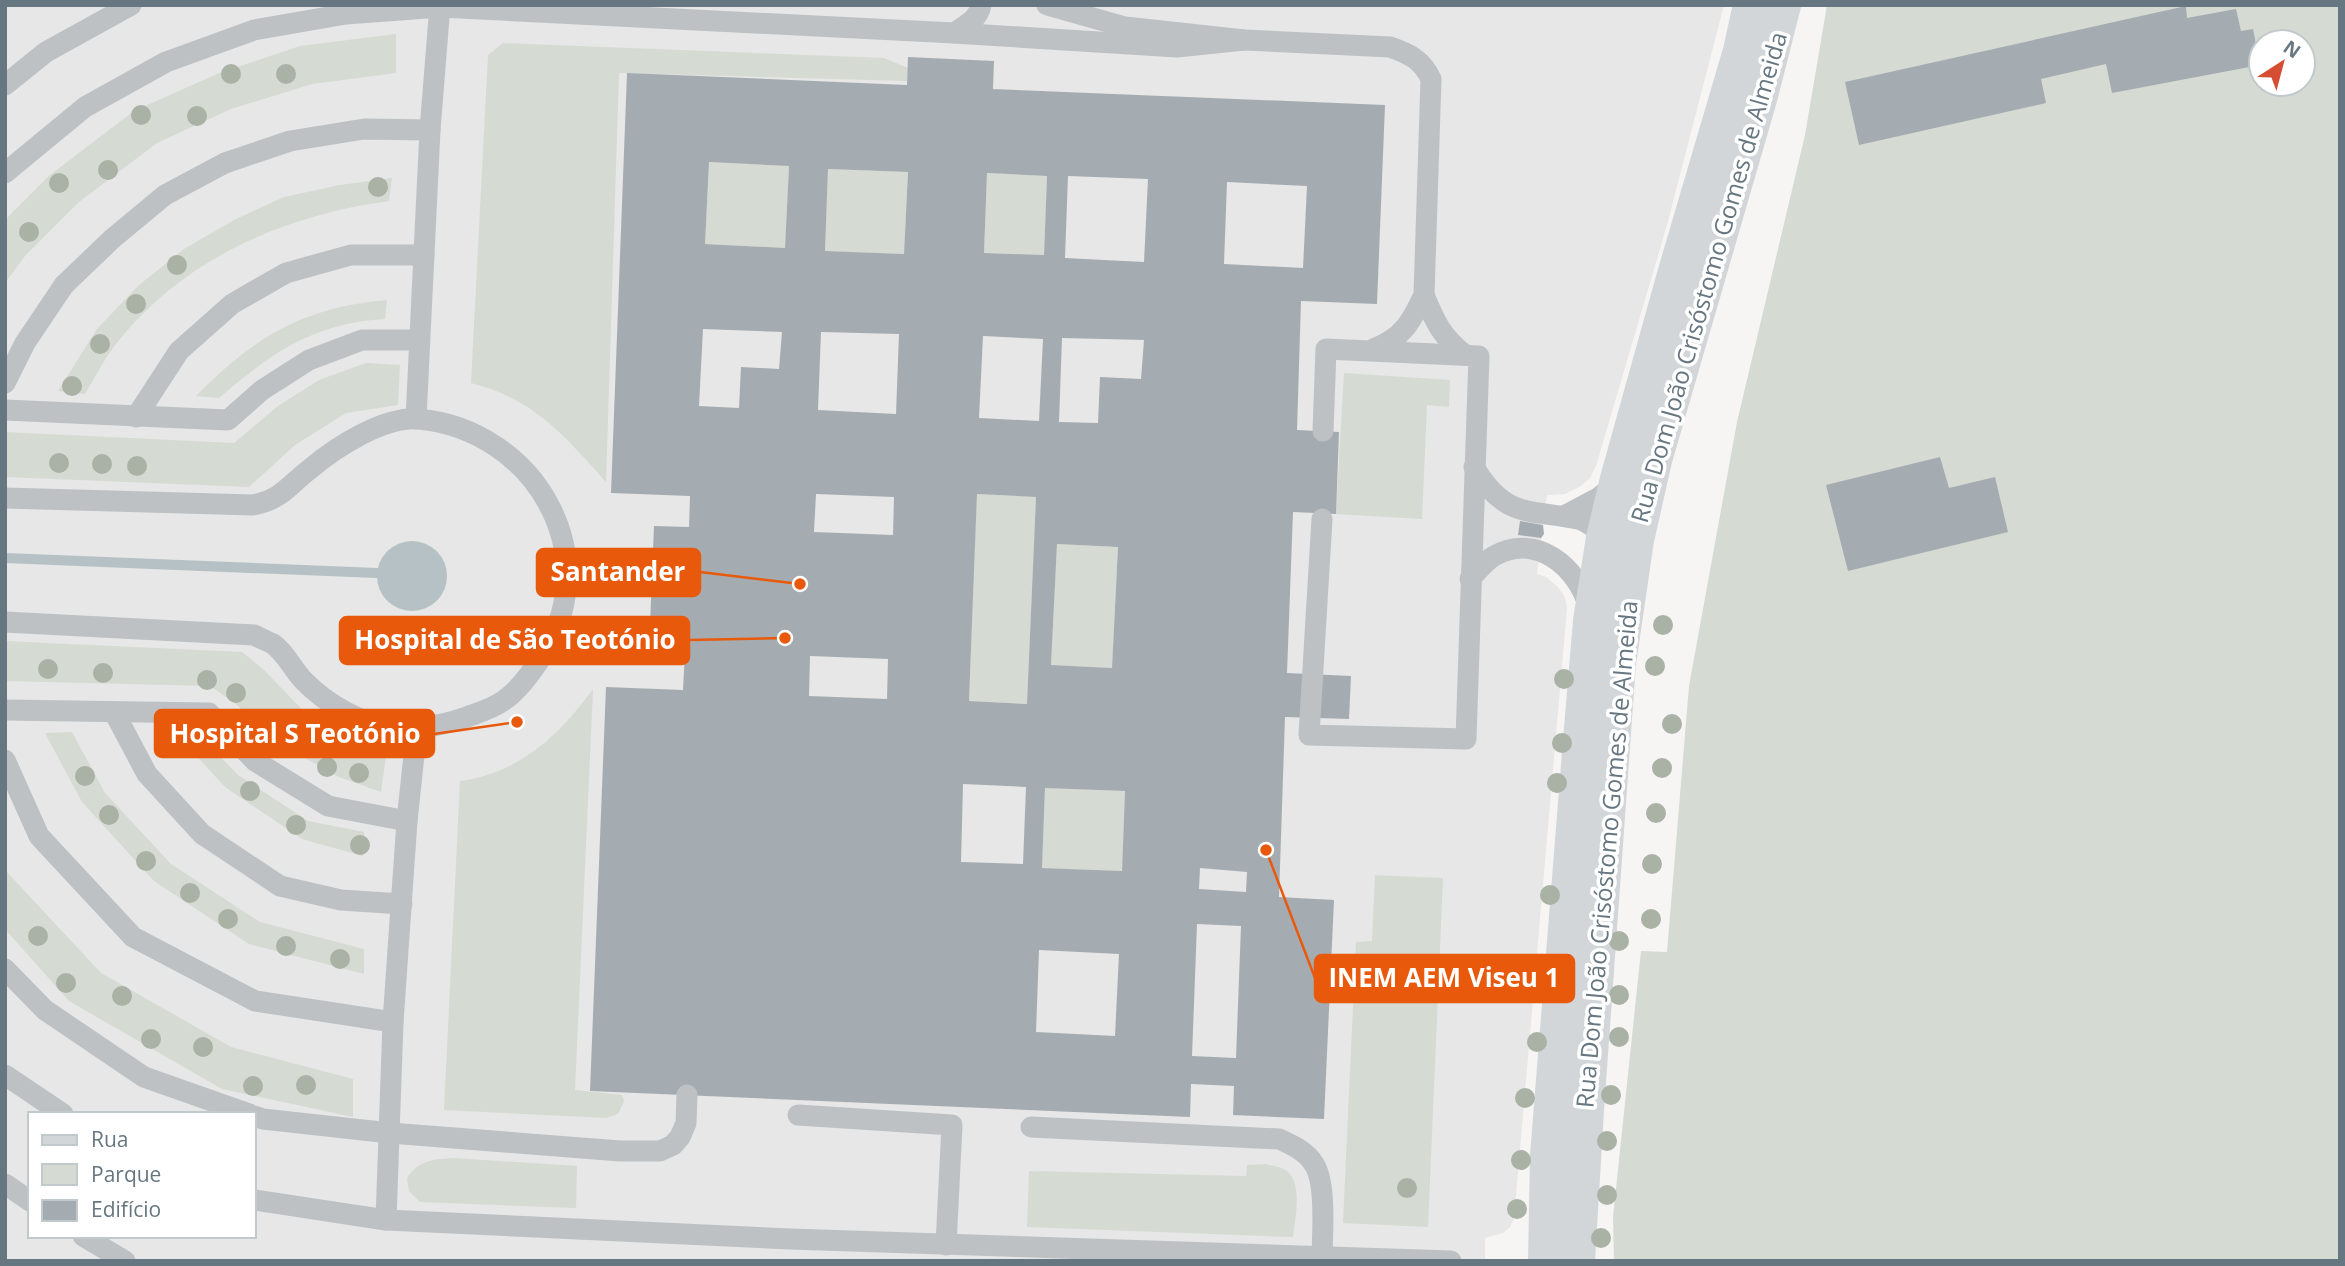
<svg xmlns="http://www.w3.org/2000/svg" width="2345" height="1266" viewBox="0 0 2345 1266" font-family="'Open Sans',sans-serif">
<rect width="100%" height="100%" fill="#f6f5f3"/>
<!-- built -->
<path fill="#e6e7e6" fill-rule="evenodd" d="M 5,5 L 1724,5 L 1667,225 L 1596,466 L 1590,478 L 1581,486 L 1565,494 L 1547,495 L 1537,574 L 1546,577 L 1558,587 L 1565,597 L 1567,608 L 1514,1218 L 1510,1227 L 1503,1233 L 1485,1238 L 1485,1261 L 5,1261 ZM 30,1114 L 254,1114 L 254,1236 L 30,1236 Z"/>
<!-- green -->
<g fill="#d5dad2" fill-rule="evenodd">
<path d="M 1827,5 L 2340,5 L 2340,1261 L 1614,1261 L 1613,1217 L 1641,951 L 1667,952 L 1689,686 L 1737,422 L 1805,135 ZM 2261,42 L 2303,42 L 2303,84 L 2261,84 Z"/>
<path d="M 396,34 L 396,73 L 312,84 L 231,109 L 157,143 L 79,202 L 25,256 L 5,283 L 5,220 L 50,175 L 134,111 L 217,74 L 300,46 Z"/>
<path d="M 503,43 L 884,58 L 908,68 L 907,81 L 619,73 L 606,482 C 564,435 534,399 471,383 L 488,55 Z"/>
<path d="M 709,162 L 789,166 L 785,248 L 705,244 Z"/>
<path d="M 828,169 L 908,172 L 904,254 L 825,251 Z"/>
<path d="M 987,173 L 1047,176 L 1044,255 L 984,253 Z"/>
<path d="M 392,178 L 389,201 C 286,215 187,257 120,339 C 106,355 96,376 85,394 L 58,391 L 97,329 L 138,286 L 184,249 L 236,219 L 284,197 L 340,185 Z"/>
<path d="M 387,300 L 385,319 C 314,323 271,353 219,398 L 196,396 C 254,337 304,307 387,300 Z"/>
<path d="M 366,363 L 400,365 L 398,405 L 346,413 L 295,445 L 249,487 L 5,477 L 5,432 L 234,443 L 278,406 L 319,380 Z"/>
<path d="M 1344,373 L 1450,380 L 1449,407 L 1427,405 L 1422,519 L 1336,514 Z"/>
<path d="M 977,494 L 1036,497 L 1027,704 L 969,701 Z"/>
<path d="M 1057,544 L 1118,547 L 1112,668 L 1051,665 Z"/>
<path d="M 5,641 L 242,652 L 263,669 L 319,727 L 345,739 L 387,749 L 381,792 L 339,777 L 271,739 L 236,704 L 210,686 L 5,681 Z"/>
<path d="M 593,689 L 575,1090 L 622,1095 L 624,1101 L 618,1114 L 606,1118 L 444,1110 L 460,781 C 519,773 559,736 593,689 Z"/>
<path d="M 72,732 L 105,793 L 171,864 L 260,922 L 364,949 L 364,974 L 249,944 L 154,881 L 82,802 L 45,733 Z"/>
<path d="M 203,739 L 238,775 L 308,821 L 364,832 L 363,856 L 302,839 L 225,787 L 182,740 Z"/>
<path d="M 1045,788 L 1125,791 L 1122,871 L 1042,868 Z"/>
<path d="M 5,870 L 101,973 L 231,1047 L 353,1079 L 353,1117 L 222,1089 L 69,1001 L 5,929 Z"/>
<path d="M 1375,875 L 1443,878 L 1428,1227 L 1343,1223 L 1356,942 L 1372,941 Z"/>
<path d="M 454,1158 L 577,1166 L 576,1208 L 420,1202 L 409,1191 L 407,1178 C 419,1160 434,1159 454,1158 Z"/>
<path d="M 1266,1164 C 1273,1166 1282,1167 1287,1171 C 1303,1184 1295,1218 1293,1237 L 1027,1227 L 1029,1171 L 1246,1176 L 1247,1165 Z"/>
</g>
<!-- water -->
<circle fill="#b5c1c4" cx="412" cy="576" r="35"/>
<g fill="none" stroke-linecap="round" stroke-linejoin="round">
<!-- stream -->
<path stroke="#b5c1c4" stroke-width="10" d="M 5,558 L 377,573"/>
</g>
<!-- building -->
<g fill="#a5acb1" fill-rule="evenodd">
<path d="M 2186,6 L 2187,18 L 2236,9 L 2241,31 L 2253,29 L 2260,65 L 2112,93 L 2106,64 L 2041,79 L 2046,103 L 1859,145 L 1845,82 Z"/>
<path d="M 908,57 L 994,61 L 993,89 L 1385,105 L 1377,304 L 1301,301 L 1297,430 L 1339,432 L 1336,514 L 1293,512 L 1287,673 L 1351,676 L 1349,719 L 1285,717 L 1279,897 L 1334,900 L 1324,1119 L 1233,1115 L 1234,1086 L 1191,1084 L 1190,1117 L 590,1091 L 606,687 L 683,690 L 685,651 L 649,650 L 654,526 L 689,527 L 690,496 L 611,493 L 627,73 L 907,85 ZM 709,162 L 789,166 L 785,248 L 705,244 ZM 828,169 L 908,172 L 904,254 L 825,251 ZM 987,173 L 1047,176 L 1044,255 L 984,253 ZM 1068,176 L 1148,179 L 1144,262 L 1065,258 ZM 1227,182 L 1307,186 L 1303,268 L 1224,264 ZM 703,329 L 782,332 L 779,369 L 741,367 L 739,408 L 699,406 ZM 821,332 L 899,334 L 896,414 L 818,410 ZM 983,336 L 1043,339 L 1039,421 L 979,418 ZM 1062,338 L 1144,340 L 1141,379 L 1100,377 L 1098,423 L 1059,422 ZM 816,494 L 894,497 L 893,535 L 814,532 ZM 977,494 L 1036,497 L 1027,704 L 969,701 ZM 1057,544 L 1118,547 L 1112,668 L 1051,665 ZM 810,656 L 888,659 L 887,699 L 809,696 ZM 963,784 L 1026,787 L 1023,864 L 961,862 ZM 1045,788 L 1125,791 L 1122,871 L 1042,868 ZM 1200,868 L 1247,872 L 1246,892 L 1199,889 ZM 1197,924 L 1241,926 L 1236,1058 L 1192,1056 ZM 1039,950 L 1119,954 L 1115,1036 L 1036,1032 Z"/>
<path d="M 1940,457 L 1949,488 L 1995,477 L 2008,532 L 1848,571 L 1826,485 Z"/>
<path d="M 1520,521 L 1543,525 L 1544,534 L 1541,538 L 1518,535 Z"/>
</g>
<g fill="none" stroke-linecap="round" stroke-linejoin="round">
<!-- lane -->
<g stroke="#bdc1c4" stroke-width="21">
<path d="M 1047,5 L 1125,27 L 1244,40 L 1390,47 C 1410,54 1422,60 1431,79 L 1424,295"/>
<path d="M 954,33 C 966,25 978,20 981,5"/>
<path d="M 5,85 L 46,52 L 131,5"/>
<path d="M 5,173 L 85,107 L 166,62 L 254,30 L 346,14 L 440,7 L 954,33 L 1177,47 L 1244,40"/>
<path d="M 1373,349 C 1403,338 1411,322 1424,295 C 1435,322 1442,337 1465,355"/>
<path d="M 5,383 L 25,343 L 64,285 L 112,239 L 165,195 L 225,163 L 290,141 L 364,129 L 430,130"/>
<path d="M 5,410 L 228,420 L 262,390 L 309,360 L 362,340 L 419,340"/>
<path d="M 136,417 L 179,351 L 232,304 L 286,273 L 351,255 L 424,255"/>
<path d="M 416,419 L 430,130 L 440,5"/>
<path d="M 1474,467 C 1507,521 1529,508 1582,520 L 1592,526 L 1609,542"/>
<path d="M 5,498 L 253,505 C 281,500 289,485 310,469 C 336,447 384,416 419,419 C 533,430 606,552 544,653 C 534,669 520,690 503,701 C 492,709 477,713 464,718 C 441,726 405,732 381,726 C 352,718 325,702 304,681 C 293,670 286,653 273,644 C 267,641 260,638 254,635 L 5,622"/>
<path d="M 1564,516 L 1598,498 L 1616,484"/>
<path d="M 1322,519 L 1309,735 L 1466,739 L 1479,356 L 1326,349 L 1323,431"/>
<path d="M 1470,579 C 1478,571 1484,562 1494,556 C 1536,532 1578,567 1589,608"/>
<path d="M 5,710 L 209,713 L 255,761 L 328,806 L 407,821"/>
<path d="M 114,712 L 147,774 L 202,834 L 280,886 L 341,900 L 402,904"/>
<path d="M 5,760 L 39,836 L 133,937 L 255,1001 L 393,1022"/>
<path d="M 5,969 L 45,1010 L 144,1077 L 249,1114"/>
<path d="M 5,1075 L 63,1114"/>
<path d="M 798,1115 L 952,1125 L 946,1245"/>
<path d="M 254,1116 L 263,1119 L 390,1133 L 620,1151 L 660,1151 L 673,1145 L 680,1137 L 686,1123 L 687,1095"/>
<path d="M 1031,1127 L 1279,1139 C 1292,1145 1306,1151 1314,1164 C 1327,1184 1322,1236 1322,1261"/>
<path d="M 5,1184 L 30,1201"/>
<path d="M 254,1200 L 386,1220 L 790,1239 L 1451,1261"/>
<path d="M 386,1220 L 393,1022 L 407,821 L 417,727"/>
<path d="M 83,1236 L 125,1261"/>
</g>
<!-- secondary -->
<g stroke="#d2d6d9" stroke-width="38">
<path d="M 1547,1261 L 1549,1156 L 1582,740 L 1592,621 L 1605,538 L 1619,479 L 1676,275 L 1742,51 L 1752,5"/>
<path d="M 1576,1261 L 1585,1110 L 1617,663 L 1635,540 L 1653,460 L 1758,99 L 1782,5"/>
</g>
</g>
<!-- trees -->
<g fill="#aab1a5">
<circle cx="231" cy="74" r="10"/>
<circle cx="286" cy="74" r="10"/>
<circle cx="141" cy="115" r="10"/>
<circle cx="197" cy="116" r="10"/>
<circle cx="108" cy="170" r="10"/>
<circle cx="59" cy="183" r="10"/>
<circle cx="378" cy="187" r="10"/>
<circle cx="29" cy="232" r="10"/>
<circle cx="177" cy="265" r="10"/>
<circle cx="136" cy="304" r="10"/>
<circle cx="100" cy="344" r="10"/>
<circle cx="72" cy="386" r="10"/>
<circle cx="59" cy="463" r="10"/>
<circle cx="102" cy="464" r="10"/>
<circle cx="137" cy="466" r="10"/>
<circle cx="1663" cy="625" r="10"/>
<circle cx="1655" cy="666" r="10"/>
<circle cx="48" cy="669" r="10"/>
<circle cx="103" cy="673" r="10"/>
<circle cx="1564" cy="679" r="10"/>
<circle cx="207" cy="680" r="10"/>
<circle cx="236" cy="693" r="10"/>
<circle cx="1672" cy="724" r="10"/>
<circle cx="1562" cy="743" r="10"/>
<circle cx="299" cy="747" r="10"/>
<circle cx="327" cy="767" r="10"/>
<circle cx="1662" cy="768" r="10"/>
<circle cx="359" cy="773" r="10"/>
<circle cx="85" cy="776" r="10"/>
<circle cx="1557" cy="783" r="10"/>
<circle cx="250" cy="791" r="10"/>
<circle cx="1656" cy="813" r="10"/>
<circle cx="109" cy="815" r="10"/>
<circle cx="296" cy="825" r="10"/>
<circle cx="360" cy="845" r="10"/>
<circle cx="146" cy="861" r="10"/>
<circle cx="1652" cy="864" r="10"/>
<circle cx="190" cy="893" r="10"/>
<circle cx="1550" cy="895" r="10"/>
<circle cx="228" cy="919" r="10"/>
<circle cx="1651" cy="919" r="10"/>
<circle cx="38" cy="936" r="10"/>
<circle cx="1619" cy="941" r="10"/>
<circle cx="286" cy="946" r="10"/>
<circle cx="340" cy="959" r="10"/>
<circle cx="66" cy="983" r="10"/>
<circle cx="1619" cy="995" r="10"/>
<circle cx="122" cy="996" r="10"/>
<circle cx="1619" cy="1037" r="10"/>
<circle cx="151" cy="1039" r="10"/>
<circle cx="1537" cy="1042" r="10"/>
<circle cx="203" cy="1047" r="10"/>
<circle cx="306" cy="1085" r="10"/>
<circle cx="253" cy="1086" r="10"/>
<circle cx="1611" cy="1095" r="10"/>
<circle cx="1525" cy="1098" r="10"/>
<circle cx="1607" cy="1141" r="10"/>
<circle cx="1521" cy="1160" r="10"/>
<circle cx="1407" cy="1188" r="10"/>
<circle cx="1607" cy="1195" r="10"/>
<circle cx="1517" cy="1209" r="10"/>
<circle cx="1601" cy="1238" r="10"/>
</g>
<g text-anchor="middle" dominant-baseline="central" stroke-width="7" stroke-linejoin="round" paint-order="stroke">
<!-- street labels -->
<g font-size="24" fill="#677781" stroke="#fff">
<text transform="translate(1708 277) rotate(-74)">Rua Dom João Crisóstomo Gomes de Almeida</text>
<text transform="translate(1606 854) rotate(-85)">Rua Dom João Crisóstomo Gomes de Almeida</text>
</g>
</g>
<!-- callouts -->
<path fill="none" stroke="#e8590c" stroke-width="2.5" d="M800 584L700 572M785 638L689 640M517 722L434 734M1266 850L1315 978"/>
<g fill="#e8590c" stroke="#fff" stroke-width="2.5">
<circle cx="800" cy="584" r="7"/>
<circle cx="785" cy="638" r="7"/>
<circle cx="517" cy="722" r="7"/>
<circle cx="1266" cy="850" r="7"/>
</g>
<g fill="#e8590c" stroke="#e8590c" stroke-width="2.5">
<rect x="537" y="549" width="163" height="47" rx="7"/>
<rect x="340" y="617" width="349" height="47" rx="7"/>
<rect x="155" y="710" width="279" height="47" rx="7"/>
<rect x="1315" y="955" width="259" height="47" rx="7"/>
</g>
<g font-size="26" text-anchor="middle" font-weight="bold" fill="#fff">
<text x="618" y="581">Santander</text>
<text x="515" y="649">Hospital de São Teotónio</text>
<text x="295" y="743">Hospital S Teotónio</text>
<text x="1444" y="987">INEM AEM Viseu 1</text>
</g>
<!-- border -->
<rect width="2345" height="1266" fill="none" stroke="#677781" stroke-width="14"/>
<!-- legend -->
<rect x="28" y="1112" width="228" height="126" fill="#ffffff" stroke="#c2c9cd" stroke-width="2"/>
<rect x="42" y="1135" width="35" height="10" fill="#d2d6d9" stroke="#c2c9cd" stroke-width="2"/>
<text x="91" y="1147" font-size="21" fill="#677781">Rua</text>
<rect x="42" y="1164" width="35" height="21" fill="#d5dad2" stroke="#c2c9cd" stroke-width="2"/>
<text x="91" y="1182" font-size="21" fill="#677781">Parque</text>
<rect x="42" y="1200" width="35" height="21" fill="#a5acb1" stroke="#c2c9cd" stroke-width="2"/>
<text x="91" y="1217" font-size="21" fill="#677781">Edifício</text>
<!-- north arrow -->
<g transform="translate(2282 63) rotate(36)"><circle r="33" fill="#ffffff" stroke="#c2c9cd" stroke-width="2"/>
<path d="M0-5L12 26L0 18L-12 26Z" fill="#d54e33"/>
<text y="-10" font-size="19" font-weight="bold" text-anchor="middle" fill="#677781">N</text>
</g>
</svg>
